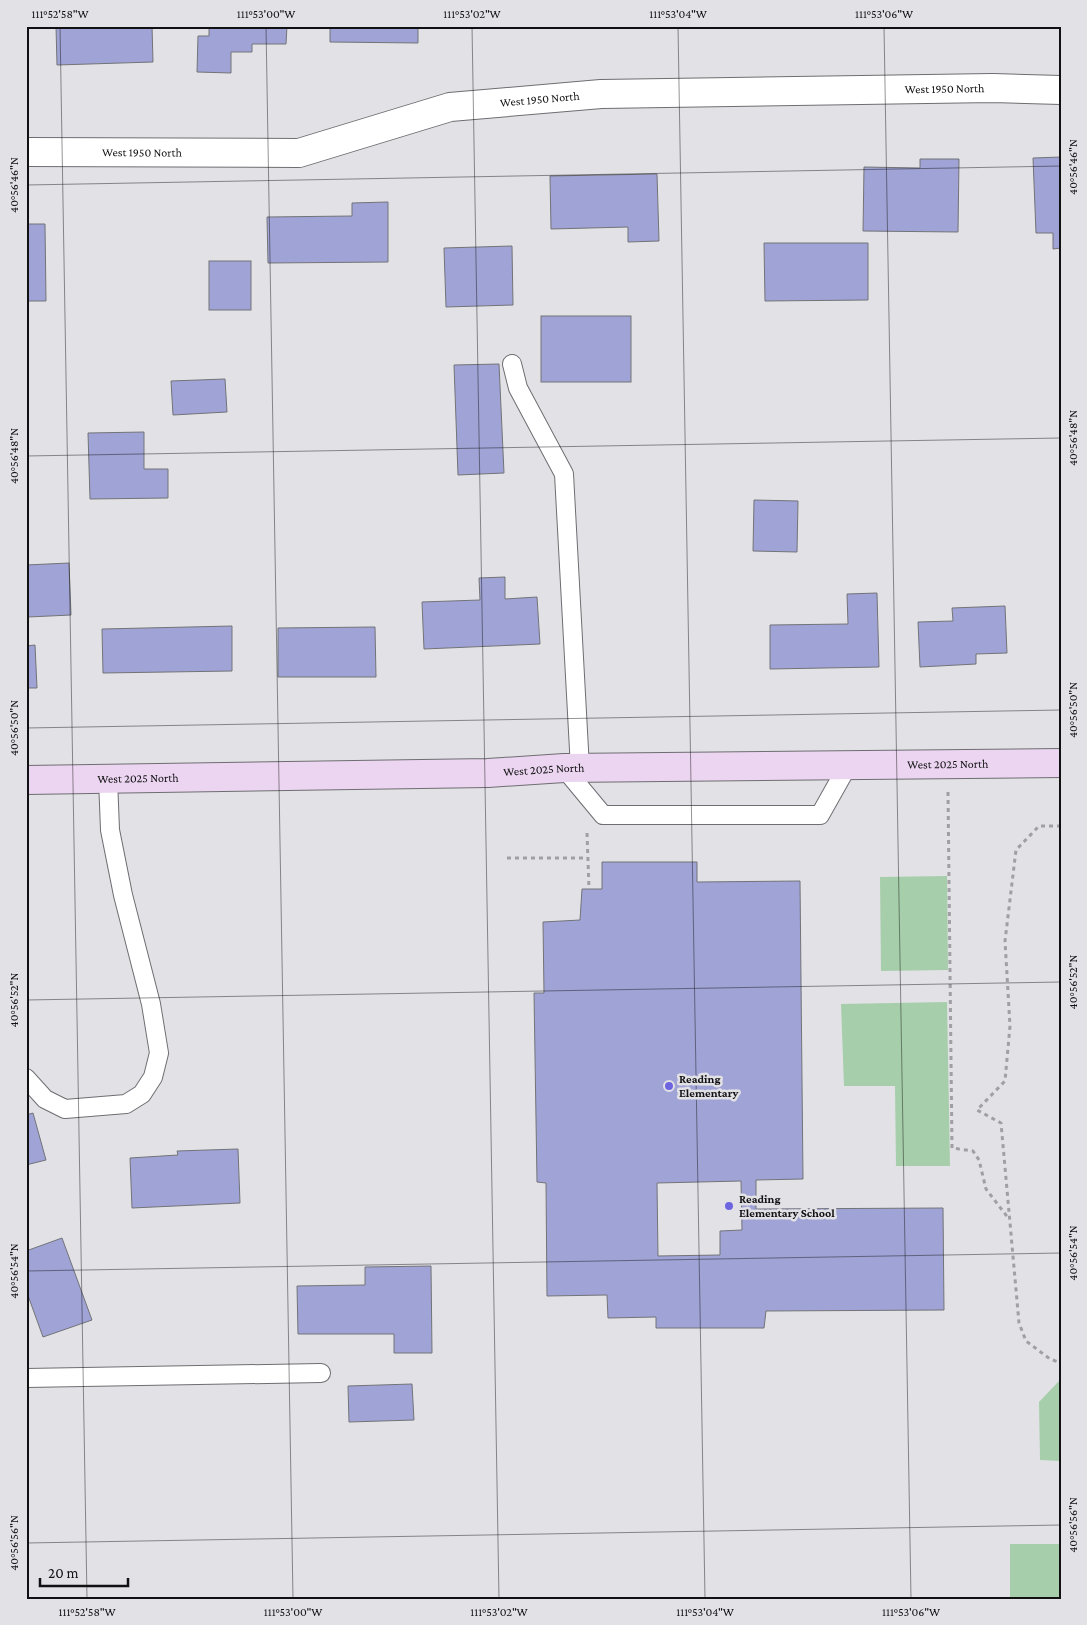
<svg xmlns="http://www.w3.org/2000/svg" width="1087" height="1625" viewBox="0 0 1087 1625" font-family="'Crimson Pro',serif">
<rect width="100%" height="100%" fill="#e2e1e6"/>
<!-- green -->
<g fill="#a6ceaa">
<path d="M 947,876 L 948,970 L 881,971 L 880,877 Z"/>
<path d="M 947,1002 L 950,1166 L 896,1166 L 895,1086 L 844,1086 L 841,1004 Z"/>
<path d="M 1061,1379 L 1061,1461 L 1040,1460 L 1039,1402 Z"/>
<rect x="1010" y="1544" width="51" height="55"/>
</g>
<!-- building -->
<g fill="#9fa3d5" stroke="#737478" fill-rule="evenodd">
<path d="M 56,26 L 152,26 L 153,62 L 57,65 Z"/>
<path d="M 209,26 L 287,26 L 286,44 L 252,44 L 252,52 L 231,52 L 231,73 L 197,72 L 198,36 L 209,36 Z"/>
<path d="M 330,26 L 418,26 L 418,43 L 330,42 Z"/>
<path d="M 1061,157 L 1061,248 L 1053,249 L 1053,233 L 1036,233 L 1033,158 Z"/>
<path d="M 920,159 L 959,159 L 958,232 L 863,231 L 864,167 L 920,168 Z"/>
<path d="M 657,174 L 659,241 L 628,242 L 628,227 L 551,229 L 550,176 Z"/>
<path d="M 388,202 L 388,262 L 268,263 L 267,217 L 352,216 L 352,203 Z"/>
<path d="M 26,224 L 45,224 L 46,301 L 26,301 Z"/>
<path d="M 764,243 L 868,243 L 868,300 L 765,301 Z"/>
<path d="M 512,246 L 513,305 L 446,307 L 444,248 Z"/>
<rect x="209" y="261" width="42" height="49"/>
<rect x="541" y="316" width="90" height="66"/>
<path d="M 499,364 L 504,473 L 458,475 L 454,365 Z"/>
<path d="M 225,379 L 227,412 L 173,415 L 171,381 Z"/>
<path d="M 144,432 L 144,469 L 168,469 L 168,498 L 90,499 L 88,433 Z"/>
<path d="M 754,500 L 798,501 L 797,552 L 753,551 Z"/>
<path d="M 69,563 L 71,615 L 28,617 L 26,565 Z"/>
<path d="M 505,577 L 505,599 L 537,597 L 540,644 L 424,649 L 422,602 L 480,600 L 479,578 Z"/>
<path d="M 877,593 L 879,667 L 770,669 L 770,625 L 848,624 L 847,594 Z"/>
<path d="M 1005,606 L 1007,653 L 976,654 L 976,664 L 920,667 L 918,622 L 953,621 L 952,608 Z"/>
<path d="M 232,626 L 232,671 L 103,673 L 102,629 Z"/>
<path d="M 375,627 L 376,677 L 278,677 L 278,628 Z"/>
<path d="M 35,645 L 37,688 L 26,688 L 26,646 Z"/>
<path d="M 602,862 L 697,862 L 697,882 L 800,881 L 803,1179 L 756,1180 L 756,1209 L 943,1208 L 944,1310 L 766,1311 L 764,1328 L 656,1328 L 656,1317 L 608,1318 L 607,1295 L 547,1296 L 546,1183 L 537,1182 L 534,993 L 544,993 L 543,922 L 580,920 L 582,889 L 602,889 ZM 741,1181 L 742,1230 L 720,1231 L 720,1255 L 658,1256 L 657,1183 Z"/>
<path d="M 33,1113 L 46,1160 L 26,1165 L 26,1115 Z"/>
<path d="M 238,1149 L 240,1203 L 132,1208 L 130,1158 L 178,1155 L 177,1151 Z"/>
<path d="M 62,1238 L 92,1320 L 43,1337 L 26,1290 L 26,1251 Z"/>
<path d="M 431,1266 L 432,1353 L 394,1353 L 394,1334 L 298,1334 L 297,1286 L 365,1285 L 365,1267 Z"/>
<path d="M 412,1384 L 414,1420 L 349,1422 L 348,1386 Z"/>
</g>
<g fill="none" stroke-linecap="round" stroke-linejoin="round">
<defs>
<g id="lane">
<path d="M 512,364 L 518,388 L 564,474 L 580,768"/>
<path d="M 564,768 L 603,815 L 820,815 L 847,767"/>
<path d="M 26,1078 L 45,1099 L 65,1109 L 126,1104 L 142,1094 L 153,1077 L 159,1053 L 151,1004 L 123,895 L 110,830 L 108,779"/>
<path d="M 26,1378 L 321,1373"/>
</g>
<g id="street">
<path id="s1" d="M 26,152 L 299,153 L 450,107 L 601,94 L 993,88 L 1061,90"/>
</g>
<g id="secondary">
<path id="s2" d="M 26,780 L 488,773 L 564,768 L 1061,763"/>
</g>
</defs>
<!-- lane casing -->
<use href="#lane" stroke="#6e6e72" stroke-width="20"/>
<!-- street casing -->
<use href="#street" stroke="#6e6e72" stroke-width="30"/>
<!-- secondary casing -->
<use href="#secondary" stroke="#6e6e72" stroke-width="30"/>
<!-- path -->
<g stroke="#a09fa3" stroke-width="3" stroke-dasharray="4 4" stroke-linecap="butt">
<path d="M 948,792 L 952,1148 L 973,1151 L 979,1160 L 986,1189 L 1009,1219"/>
<path d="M 1061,826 L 1039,826 L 1016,850 L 1005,941 L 1010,1026 L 1005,1081 L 977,1110 L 1001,1123 L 1019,1323 L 1026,1341 L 1050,1359 L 1061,1363"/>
<path d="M 587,833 L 589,889"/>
<path d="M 507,858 L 587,858"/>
</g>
<!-- lane -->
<use href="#lane" stroke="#fff" stroke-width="18"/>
<!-- street -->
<use href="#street" stroke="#fff" stroke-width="28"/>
<!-- secondary -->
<use href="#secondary" stroke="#ebd5f0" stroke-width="28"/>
</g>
<!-- ticks -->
<path fill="none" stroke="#111113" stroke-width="1" stroke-opacity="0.45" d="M 60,26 L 87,1599M 266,26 L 293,1599M 472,26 L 499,1599M 678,26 L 705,1599M 884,26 L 911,1599M 26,185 L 1061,166M 26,456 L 1061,438M 26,728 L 1061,710M 26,1000 L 1061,982M 26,1271 L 1061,1253M 26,1543 L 1061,1525"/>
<!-- markers -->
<g fill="#6d65df" stroke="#e2e1e6" stroke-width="2">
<circle cx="669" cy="1086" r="5"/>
<circle cx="729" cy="1206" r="5"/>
</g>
<g text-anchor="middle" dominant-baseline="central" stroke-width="5" stroke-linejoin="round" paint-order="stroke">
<!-- street labels -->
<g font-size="12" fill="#111113" stroke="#e2e1e6">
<text stroke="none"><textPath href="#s1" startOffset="926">West 1950 North</textPath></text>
<text stroke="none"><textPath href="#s1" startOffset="521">West 1950 North</textPath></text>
<text stroke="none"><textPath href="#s1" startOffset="116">West 1950 North</textPath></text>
<text stroke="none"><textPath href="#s2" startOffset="922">West 2025 North</textPath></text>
<text stroke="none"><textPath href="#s2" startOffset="518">West 2025 North</textPath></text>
<text stroke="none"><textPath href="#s2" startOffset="112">West 2025 North</textPath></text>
</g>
<!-- poi labels -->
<g font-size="12" font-weight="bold" fill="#111113" stroke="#e2e1e6" text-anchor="start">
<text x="679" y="1079">Reading<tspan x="679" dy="14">Elementary</tspan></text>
<text x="739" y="1199">Reading<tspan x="739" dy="14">Elementary School</tspan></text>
</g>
</g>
<!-- border -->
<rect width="1087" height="1625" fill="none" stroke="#e2e1e6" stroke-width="55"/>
<!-- scale -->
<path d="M40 1578v8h88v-8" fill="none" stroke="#111113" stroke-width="2.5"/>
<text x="48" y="1578" font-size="15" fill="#111113" stroke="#e2e1e6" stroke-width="4" paint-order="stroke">20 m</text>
<rect x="28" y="28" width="1032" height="1570" fill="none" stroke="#111113" stroke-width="2"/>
<g font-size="12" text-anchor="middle" fill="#111113">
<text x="60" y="18">111°52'58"W</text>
<text x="266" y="18">111°53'00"W</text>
<text x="472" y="18">111°53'02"W</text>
<text x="678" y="18">111°53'04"W</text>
<text x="884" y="18">111°53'06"W</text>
<text transform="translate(1073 167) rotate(-90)" y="4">40°56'46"N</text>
<text transform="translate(14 185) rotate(-90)" y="4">40°56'46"N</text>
<text transform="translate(1073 438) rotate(-90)" y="4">40°56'48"N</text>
<text transform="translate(14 456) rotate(-90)" y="4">40°56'48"N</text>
<text transform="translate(1073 710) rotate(-90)" y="4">40°56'50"N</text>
<text transform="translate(14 728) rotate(-90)" y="4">40°56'50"N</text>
<text transform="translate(1073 982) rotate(-90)" y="4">40°56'52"N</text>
<text transform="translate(14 1000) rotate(-90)" y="4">40°56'52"N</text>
<text transform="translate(1073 1253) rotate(-90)" y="4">40°56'54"N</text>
<text transform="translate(14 1271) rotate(-90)" y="4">40°56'54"N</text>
<text transform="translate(1073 1525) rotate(-90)" y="4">40°56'56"N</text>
<text transform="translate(14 1543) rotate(-90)" y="4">40°56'56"N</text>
<text x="87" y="1616">111°52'58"W</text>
<text x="293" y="1616">111°53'00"W</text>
<text x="499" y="1616">111°53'02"W</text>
<text x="705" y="1616">111°53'04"W</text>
<text x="911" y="1616">111°53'06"W</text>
</g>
</svg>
